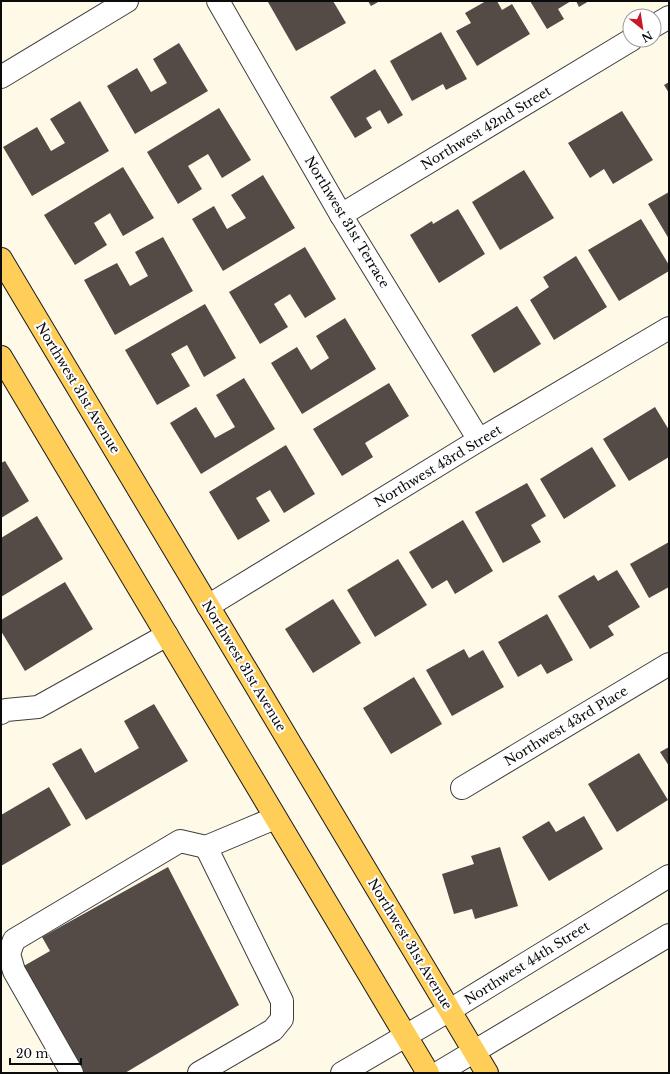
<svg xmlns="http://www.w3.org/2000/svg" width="670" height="1074" viewBox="0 0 670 1074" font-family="'Libre Baskerville',serif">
<rect width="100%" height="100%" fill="#fff9e8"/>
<!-- building -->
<g fill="#544b46">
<path d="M 270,1 L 333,1 L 346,23 L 296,51 L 268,2 Z"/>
<path d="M 368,1 L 380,1 L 371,6 Z"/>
<path d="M 486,1 L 497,1 L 502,10 L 512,4 L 530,34 L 477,66 L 456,31 L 471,23 L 465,13 Z"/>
<path d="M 530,1 L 571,1 L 558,9 L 564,19 L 547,29 Z"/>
<path d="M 576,1 L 589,1 L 579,7 Z"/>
<path d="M 441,32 L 467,79 L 446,90 L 443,84 L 412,101 L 390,61 Z"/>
<path d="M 179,43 L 208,91 L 135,134 L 107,86 L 137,68 L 151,92 L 167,83 L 153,59 Z"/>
<path d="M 375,69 L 403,115 L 388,124 L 380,110 L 366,118 L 372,128 L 355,138 L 330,97 Z"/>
<path d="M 669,82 L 669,93 L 664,85 Z"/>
<path d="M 80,101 L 109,151 L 32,196 L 3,147 L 37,127 L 51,151 L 65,143 L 50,119 Z"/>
<path d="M 219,108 L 251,160 L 222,178 L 208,154 L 188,166 L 202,189 L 178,204 L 147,152 Z"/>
<path d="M 622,111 L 653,160 L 613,184 L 604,169 L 590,178 L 568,143 Z"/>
<path d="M 123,167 L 154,218 L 123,236 L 110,213 L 94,223 L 107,245 L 75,265 L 44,215 Z"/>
<path d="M 524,170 L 554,218 L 500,250 L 472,202 Z"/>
<path d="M 263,175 L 295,228 L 223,271 L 192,219 L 214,206 L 227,229 L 246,218 L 231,195 Z"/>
<path d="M 669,192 L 669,239 L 648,204 Z"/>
<path d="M 458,209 L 485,254 L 439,283 L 410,235 L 432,221 L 433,224 Z"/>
<path d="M 641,219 L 669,265 L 669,271 L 619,301 L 588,250 Z"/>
<path d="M 163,237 L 193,291 L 115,335 L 84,280 L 117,263 L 130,286 L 148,276 L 135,252 Z"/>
<path d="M 305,247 L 336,299 L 305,318 L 290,294 L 274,304 L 288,327 L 260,344 L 229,292 Z"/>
<path d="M 576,256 L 607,307 L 554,340 L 530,300 L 549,287 L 543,277 Z"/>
<path d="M 205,304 L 236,358 L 204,377 L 187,345 L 171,354 L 190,386 L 157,405 L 125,350 Z"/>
<path d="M 517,306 L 541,344 L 494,373 L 471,335 Z"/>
<path d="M 345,318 L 376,369 L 302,414 L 271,363 L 297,347 L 311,370 L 329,358 L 316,336 Z"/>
<path d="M 244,378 L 275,429 L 201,474 L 170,423 L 196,407 L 215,438 L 235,427 L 216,395 Z"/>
<path d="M 389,383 L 409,416 L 365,443 L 373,457 L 342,476 L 313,429 Z"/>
<path d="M 655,407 L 669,430 L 669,457 L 629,481 L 603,439 Z"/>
<path d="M 286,445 L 315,494 L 284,513 L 270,490 L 256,498 L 270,521 L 238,540 L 209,492 Z"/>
<path d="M 592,447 L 616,486 L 564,519 L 540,479 Z"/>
<path d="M 5,461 L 29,501 L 1,518 L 1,463 Z"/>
<path d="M 527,483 L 546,516 L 531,525 L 541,542 L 503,563 L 475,512 Z"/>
<path d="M 37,516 L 63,559 L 1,597 L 1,538 Z"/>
<path d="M 463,520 L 493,571 L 455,594 L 447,580 L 432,589 L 409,552 Z"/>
<path d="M 669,542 L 669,587 L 649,598 L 630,564 Z"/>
<path d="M 398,559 L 427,605 L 375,637 L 347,590 Z"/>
<path d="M 617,570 L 640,607 L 608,626 L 614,635 L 590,649 L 558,596 L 594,575 L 598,581 Z"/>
<path d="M 65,582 L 93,629 L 25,671 L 1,631 L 1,620 Z"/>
<path d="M 333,599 L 361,643 L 313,673 L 285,629 Z"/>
<path d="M 547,614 L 573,660 L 547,674 L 541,664 L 518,677 L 498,642 Z"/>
<path d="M 464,649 L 469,658 L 483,650 L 504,687 L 452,716 L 426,670 Z"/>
<path d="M 414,677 L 442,724 L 391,754 L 363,708 Z"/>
<path d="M 154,704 L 188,761 L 86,820 L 52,764 L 81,748 L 95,773 L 139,748 L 124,721 Z"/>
<path d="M 669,747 L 669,766 L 660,752 Z"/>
<path d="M 639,753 L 668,800 L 617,832 L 588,784 Z"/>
<path d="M 49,787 L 71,825 L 1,866 L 1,815 Z"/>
<path d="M 584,816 L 603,849 L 549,881 L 522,837 L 549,821 L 556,832 Z"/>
<path d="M 500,847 L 518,906 L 475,919 L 472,909 L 454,914 L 442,874 L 474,864 L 471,856 Z"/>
<path d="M 168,867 L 239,1005 L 125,1073 L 83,1073 L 22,967 L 50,951 L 42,937 Z"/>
</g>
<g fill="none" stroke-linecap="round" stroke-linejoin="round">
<defs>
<g id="minor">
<path d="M 218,1 L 341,215 L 479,440"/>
<path d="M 654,26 L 669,17"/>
<path d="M 1,77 L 127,1"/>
<path d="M 341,215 L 631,40"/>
<path d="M 208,606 L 479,440 L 669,328"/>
<path d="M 1,713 L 6,710 L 38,707 L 167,635"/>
<path d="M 462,788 L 669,664"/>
<path d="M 72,1073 L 14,971 L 9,954 L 14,940 L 180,841 L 206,847"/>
<path d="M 199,1073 L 273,1030 L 282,1019 L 282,1001 L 206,847 L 275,818"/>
<path d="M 342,1073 L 450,1010 L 669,876"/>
<path d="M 438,1073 L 669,935"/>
</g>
<g id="major">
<path d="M 1,259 L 487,1073"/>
<path d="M 1,357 L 428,1073"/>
</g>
</defs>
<!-- minor casing -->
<use href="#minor" stroke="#3e3e3e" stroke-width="24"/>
<!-- major casing -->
<use href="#major" stroke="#1c1c1c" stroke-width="24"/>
<!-- minor -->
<use href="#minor" stroke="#fff" stroke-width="22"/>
<!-- major -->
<use href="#major" stroke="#ffce58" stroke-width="22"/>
</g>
<g text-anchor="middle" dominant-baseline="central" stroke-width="4" stroke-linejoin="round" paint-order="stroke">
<!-- street labels -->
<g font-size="13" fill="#0b0b0b" stroke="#fff">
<text transform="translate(486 128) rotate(-31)">Northwest 42nd Street</text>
<text transform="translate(347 222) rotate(59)">Northwest 31st Terrace</text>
<text transform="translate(78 388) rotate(59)">Northwest 31st Avenue</text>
<text transform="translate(438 466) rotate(-31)">Northwest 43rd Street</text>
<text transform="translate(244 666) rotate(59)">Northwest 31st Avenue</text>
<text transform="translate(566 726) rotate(-31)">Northwest 43rd Place</text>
<text transform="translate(410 944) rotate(59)">Northwest 31st Avenue</text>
<text transform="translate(527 963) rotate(-32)">Northwest 44th Street</text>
</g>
</g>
<!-- border -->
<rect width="670" height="1074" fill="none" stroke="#0b0b0b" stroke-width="4"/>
<!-- north arrow -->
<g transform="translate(642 28) rotate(150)"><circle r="19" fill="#ffffff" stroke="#9d9d9d"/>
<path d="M0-3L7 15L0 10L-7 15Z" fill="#c61829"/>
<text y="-6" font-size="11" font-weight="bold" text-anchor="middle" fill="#0b0b0b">N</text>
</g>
<!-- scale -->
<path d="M10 1058v6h71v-6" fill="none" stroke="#0b0b0b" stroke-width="2"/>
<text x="16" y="1058" font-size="12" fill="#0b0b0b" stroke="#ffffff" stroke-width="3" paint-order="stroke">20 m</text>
</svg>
